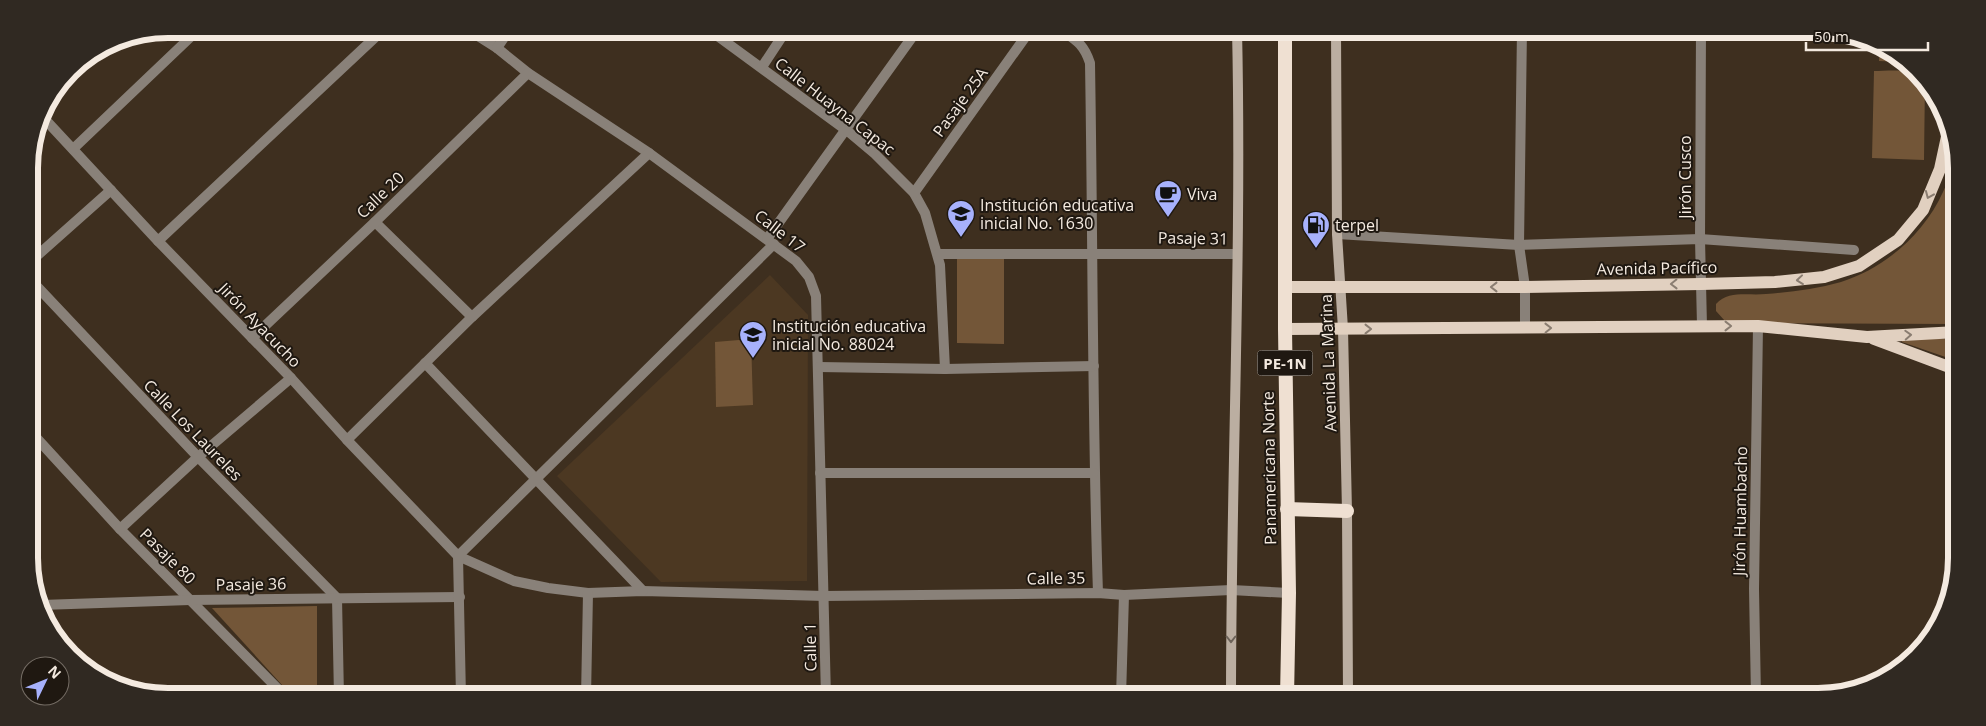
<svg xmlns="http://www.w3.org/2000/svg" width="1986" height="726" viewBox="0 0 1986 726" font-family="'Open Sans',sans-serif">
<rect width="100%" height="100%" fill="#3e2f1f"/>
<!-- built -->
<path fill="#4c3822" d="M 770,275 L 808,315 L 807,581 L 661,582 L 557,476 Z"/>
<!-- green -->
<g fill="#735638">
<path d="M 1880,47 L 1902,62 L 1879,61 Z"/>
<path d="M 1874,71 C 1887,71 1919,67 1925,80 L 1924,160 L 1872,158 Z"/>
<path d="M 1955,148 L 1957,324 L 1737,323 L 1725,321 L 1716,311 L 1716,304 C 1729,290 1748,296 1766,294 C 1791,292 1816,289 1841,282 C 1885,268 1924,234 1943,192 C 1950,178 1952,162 1955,148 Z"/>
<path d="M 957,259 L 1004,259 L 1004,344 L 957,343 Z"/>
<path d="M 751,339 L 753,405 L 716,407 L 715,342 Z"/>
<path d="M 1902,339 L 1957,339 L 1957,361 L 1902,342 Z"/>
<path d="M 317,606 L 317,697 L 293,697 L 212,608 Z"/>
</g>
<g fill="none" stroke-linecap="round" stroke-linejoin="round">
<!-- minor -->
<g stroke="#898179" stroke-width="10">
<path d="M 467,29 L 497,48 L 528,73 L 649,153 L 796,261 L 809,277 L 816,296 L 826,697"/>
<path d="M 708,29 L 850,133 L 875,154 L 914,193 L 925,213 L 940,265 L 945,369"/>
<path d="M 1060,29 C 1076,40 1084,44 1090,63 C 1093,240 1092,416 1098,593"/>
<path d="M 1522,29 L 1519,245 L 1525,287 L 1525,328"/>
<path d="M 1701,29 L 1700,239 L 1702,326"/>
<path d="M 497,48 L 510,29"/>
<path d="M 762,67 L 787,29"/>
<path d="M 41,115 L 158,241 L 291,378 L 347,440 L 458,556 L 514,581 L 548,588 L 588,593 L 643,591 L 824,596 L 1098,593 L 1124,595 L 1231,590 L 1289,593"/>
<path d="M 73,149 L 199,29"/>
<path d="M 914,193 L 1031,29"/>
<path d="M 375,222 L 472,317"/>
<path d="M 1337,234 L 1519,245 L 1700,239 L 1854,250"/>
<path d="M 767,239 L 918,29"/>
<path d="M 158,241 L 384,29"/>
<path d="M 938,254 L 1237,254"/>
<path d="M 30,262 L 111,190"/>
<path d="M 30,279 L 198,457 L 337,598 L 339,697"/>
<path d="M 252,338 L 375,222 L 528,73"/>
<path d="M 425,363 L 643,591"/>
<path d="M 819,367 L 945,369 L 1094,366"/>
<path d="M 31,432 L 120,529 L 286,697"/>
<path d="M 347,440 L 472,317 L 649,153"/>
<path d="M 820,473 L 1094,473"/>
<path d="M 120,529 L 198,457 L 291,378"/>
<path d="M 41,605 L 190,600 L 460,597"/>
<path d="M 461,697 L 458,556 L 774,244"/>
<path d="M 586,697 L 588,593"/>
<path d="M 1121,697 L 1124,595"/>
<path d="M 1756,697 L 1754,589 L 1758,326"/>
</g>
<!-- secondary -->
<g stroke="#bbaea1" stroke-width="10">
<path d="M 1336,29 L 1337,234 L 1343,329 L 1347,511 L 1348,697"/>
<path d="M 56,634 L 84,664"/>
<path d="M 1231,697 C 1231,474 1242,251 1237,29"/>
</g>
<!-- primary -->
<g stroke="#e1d0c0" stroke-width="12">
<path d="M 1286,287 L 1525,287 L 1701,284 L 1775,282 L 1824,277 L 1859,266 L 1898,240 L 1923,210 L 1940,169 L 1948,132"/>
<path d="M 1285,329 L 1758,326 L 1867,337 L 1957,332"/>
<path d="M 1874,339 L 1957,370"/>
</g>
<!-- trunk -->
<g stroke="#efe0d2" stroke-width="14">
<path d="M 1285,29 L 1285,329 L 1289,593 L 1287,697"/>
<path d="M 1287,509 L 1347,511"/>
</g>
</g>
<!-- one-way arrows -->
<defs><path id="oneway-chevron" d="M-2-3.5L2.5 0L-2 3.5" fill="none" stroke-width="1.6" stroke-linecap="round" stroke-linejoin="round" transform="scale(1.25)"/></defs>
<g stroke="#8a7d71">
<use href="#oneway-chevron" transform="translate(1929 195) rotate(113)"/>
<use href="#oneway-chevron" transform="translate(1800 280) rotate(174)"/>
<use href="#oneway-chevron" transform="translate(1674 284) rotate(179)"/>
<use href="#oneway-chevron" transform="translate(1494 287) rotate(180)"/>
<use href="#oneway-chevron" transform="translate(1728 326)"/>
<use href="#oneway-chevron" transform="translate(1548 328) rotate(-1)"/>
<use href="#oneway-chevron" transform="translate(1368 329)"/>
<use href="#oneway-chevron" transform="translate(1908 335) rotate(-3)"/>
</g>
<use stroke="#6d6359" href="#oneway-chevron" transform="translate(1231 639) rotate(90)"/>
<!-- icons -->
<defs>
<symbol id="cafe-pin" viewBox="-11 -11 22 30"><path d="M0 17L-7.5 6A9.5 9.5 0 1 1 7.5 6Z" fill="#a7b1fc" stroke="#1f1811"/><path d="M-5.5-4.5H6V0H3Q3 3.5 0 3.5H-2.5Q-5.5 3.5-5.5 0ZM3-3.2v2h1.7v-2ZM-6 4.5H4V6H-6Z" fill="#111"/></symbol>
<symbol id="school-pin" viewBox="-11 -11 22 30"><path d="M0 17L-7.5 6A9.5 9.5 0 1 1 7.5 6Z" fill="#a7b1fc" stroke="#1f1811"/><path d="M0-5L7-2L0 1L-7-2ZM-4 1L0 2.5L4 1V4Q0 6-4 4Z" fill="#111"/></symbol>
<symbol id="fuel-pin" viewBox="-11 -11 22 30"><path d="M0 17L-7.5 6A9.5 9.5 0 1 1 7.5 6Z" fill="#a7b1fc" stroke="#1f1811"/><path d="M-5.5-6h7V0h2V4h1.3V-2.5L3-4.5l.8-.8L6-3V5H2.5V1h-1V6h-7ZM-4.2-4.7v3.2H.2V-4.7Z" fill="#111"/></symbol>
</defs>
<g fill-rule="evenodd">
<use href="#cafe-pin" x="1152" y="178" width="32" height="43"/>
<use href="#school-pin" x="945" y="198" width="32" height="43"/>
<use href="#fuel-pin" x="1300" y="209" width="32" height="43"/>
<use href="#school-pin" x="737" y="319" width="32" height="43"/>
</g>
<g text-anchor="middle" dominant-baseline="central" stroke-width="4" stroke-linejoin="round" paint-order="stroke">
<!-- shield labels -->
<rect fill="#1f1811" stroke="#b4aba2" stroke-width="1" x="1257.5" y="350.5" width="55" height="25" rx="4"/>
<g font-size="15" font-weight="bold" fill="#f4eae0">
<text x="1285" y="363">PE-1N</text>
</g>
<!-- street labels -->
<g font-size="16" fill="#f4eae0" stroke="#1f1811">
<text transform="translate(960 102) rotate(-54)">Pasaje 25A</text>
<text transform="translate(835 106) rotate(38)">Calle Huayna Capac</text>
<text transform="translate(1685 177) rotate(-90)">Jirón Cusco</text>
<text transform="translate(380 195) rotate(-44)">Calle 20</text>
<text transform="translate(780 231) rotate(38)">Calle 17</text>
<text transform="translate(1193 238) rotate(1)">Pasaje 31</text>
<text transform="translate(1657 268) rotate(-1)">Avenida Pacífico</text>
<text transform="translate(260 325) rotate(46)">Jirón Ayacucho</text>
<text transform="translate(1328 363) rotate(-92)">Avenida La Marina</text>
<text transform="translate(193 430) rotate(46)">Calle Los Laureles</text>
<text transform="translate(1269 468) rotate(-91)">Panamericana Norte</text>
<text transform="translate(1740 511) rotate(-89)">Jirón Huambacho</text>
<text transform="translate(168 556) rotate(45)">Pasaje 80</text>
<text transform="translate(1056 578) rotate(-1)">Calle 35</text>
<text transform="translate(251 584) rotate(-1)">Pasaje 36</text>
<text transform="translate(810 647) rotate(-91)">Calle 1</text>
</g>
<!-- poi labels -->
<g font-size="16" fill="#f4eae0" stroke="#1f1811" text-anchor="start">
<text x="1187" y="194">Viva</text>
<text x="980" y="205">Institución educativa<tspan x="980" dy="18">inicial No. 1630</tspan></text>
<text x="1335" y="225">terpel</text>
<text x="772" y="326">Institución educativa<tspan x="772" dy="18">inicial No. 88024</tspan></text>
</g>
</g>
<!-- crop -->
<path d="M0 0H1986V726H0ZM168 38H1818A130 130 0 0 1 1948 168V558A130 130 0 0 1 1818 688H168A130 130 0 0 1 38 558V168A130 130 0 0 1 168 38Z" fill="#302922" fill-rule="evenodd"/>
<path fill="none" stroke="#f4eae0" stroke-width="6" d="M168 38H1818A130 130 0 0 1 1948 168V558A130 130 0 0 1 1818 688H168A130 130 0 0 1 38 558V168A130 130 0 0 1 168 38Z"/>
<!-- north arrow -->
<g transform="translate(45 681) rotate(47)"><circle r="24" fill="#1f1811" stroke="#746c64"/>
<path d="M0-4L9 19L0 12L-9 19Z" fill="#a7b1fc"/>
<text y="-8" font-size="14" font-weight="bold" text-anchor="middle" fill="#f4eae0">N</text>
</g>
<!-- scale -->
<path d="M1806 42v8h122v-8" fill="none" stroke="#f4eae0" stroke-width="2.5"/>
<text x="1814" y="42" font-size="15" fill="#f4eae0" stroke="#1f1811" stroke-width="4" paint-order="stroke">50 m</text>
</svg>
